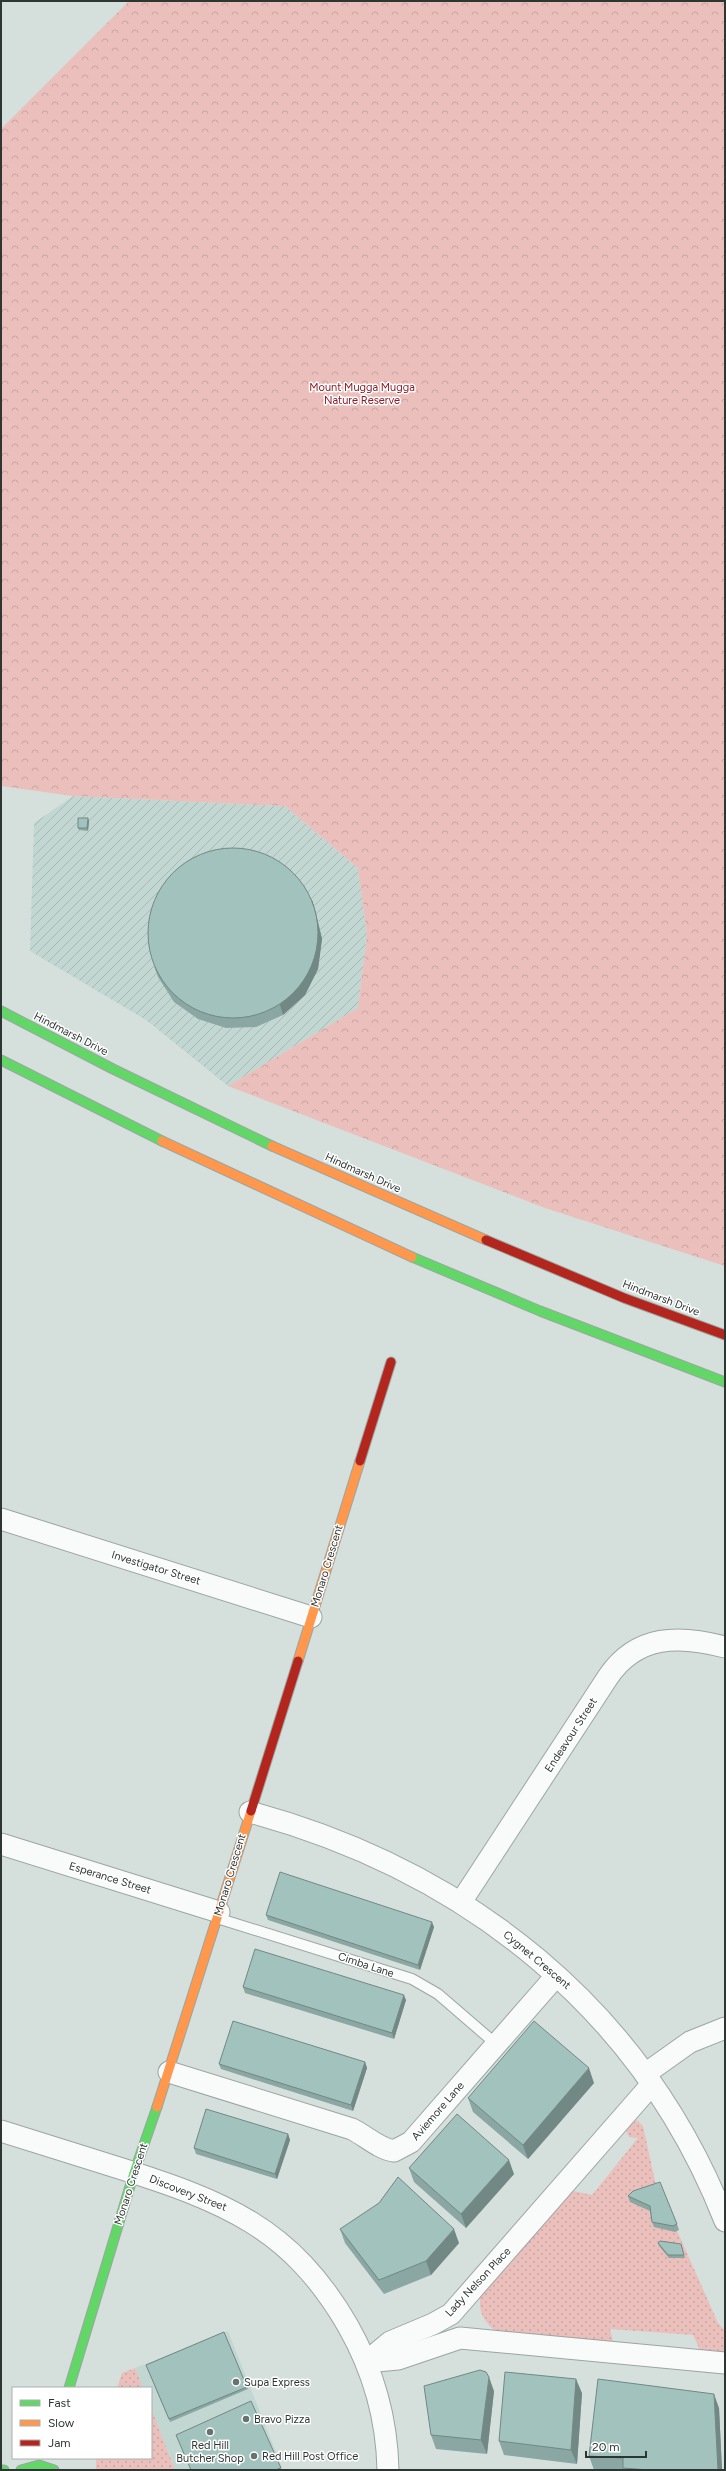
<svg xmlns="http://www.w3.org/2000/svg" width="726" height="2471" viewBox="0 0 726 2471" font-family="Figtree,sans-serif">
<defs>
<pattern id="industrial-furrows" width="10" height="10" patternUnits="userSpaceOnUse"><rect width="10" height="10" fill="#c3d7d2"/><path d="M-1 1l2-2M0 10L10 0M9 11l2-2" fill="none" stroke="#a8b9b5"/></pattern>
<pattern id="forest-crowns" width="20" height="18" patternUnits="userSpaceOnUse"><rect width="20" height="18" fill="#ebbfbb"/><path d="M2 6a3 3 0 1 1 6 0M12 15a3 3 0 1 1 6 0" fill="none" stroke="#caa5a1"/></pattern>
<pattern id="park-dots" width="8" height="8" patternUnits="userSpaceOnUse"><rect width="8" height="8" fill="#ebbfbb"/><path d="M2 2h.1M6 6h.1" fill="none" stroke="#caa5a1" stroke-width="1.8" stroke-linecap="round"/></pattern>
</defs>
<rect width="100%" height="100%" fill="#d5e0dd"/>
<!-- built -->
<path fill="#c3d7d2" d="M 228,2331 L 283,2470 L 175,2470 L 151,2408 L 151,2388 L 143,2388 L 135,2368 Z"/>
<!-- industrial -->
<path fill="url(#industrial-furrows)" d="M 73,796 L 285,806 L 358,868 L 367,935 L 358,1008 L 228,1086 L 146,1020 L 30,951 L 34,823 Z"/>
<!-- forest -->
<path fill="url(#forest-crowns)" d="M 129,1 L 725,1 L 725,1266 L 545,1208 L 228,1086 L 358,1008 L 367,935 L 358,868 L 285,806 L 73,796 L 1,786 L 1,129 Z"/>
<!-- park -->
<g fill="url(#park-dots)">
<path d="M 637,2120 L 643,2126 L 655,2181 L 718,2323 L 725,2331 L 725,2351 L 702,2354 L 693,2335 L 610,2329 L 614,2345 L 497,2332 C 481,2320 476,2307 483,2288 L 568,2190 L 592,2195 L 638,2138 L 629,2137 L 625,2128 Z"/>
<path d="M 135,2368 L 143,2388 L 117,2388 L 122,2373 Z"/>
<path d="M 151,2408 L 175,2470 L 96,2470 L 96,2458 L 151,2458 Z"/>
</g>
<g fill="none" stroke-linecap="round" stroke-linejoin="round">
<defs>
<path id="lane" d="M 217,1918 L 412,1979 L 438,1994 L 496,2044"/>
<g id="street">
<path d="M 1,1519 L 311,1617"/>
<path d="M 250,1812 C 467,1871 642,2009 725,2221"/>
<path d="M 1,1844 L 219,1912"/>
<path d="M 461,1902 L 608,1677 C 637,1634 680,1635 725,1647"/>
<path d="M 169,2072 L 352,2129 C 366,2136 379,2149 394,2151 L 411,2142 L 556,1976"/>
<path d="M 645,2074 L 690,2042 L 725,2028"/>
<path d="M 1,2131 C 40,2143 80,2156 119,2168 C 223,2201 291,2227 348,2326 C 373,2370 387,2420 388,2470"/>
<path d="M 366,2362 L 390,2342 L 433,2324 L 451,2314 L 652,2084"/>
<path d="M 366,2362 L 398,2359 L 460,2338 L 725,2363"/>
</g>
<g id="fast">
<path d="M 1,1011 L 113,1069 L 272,1146"/>
<path d="M 1,1060 L 162,1141"/>
<path d="M 412,1257 L 540,1311 L 725,1382"/>
<path d="M 69,2388 L 134,2173 L 157,2107"/>
<path d="M 1,2470 L 4,2470"/>
<path d="M 21,2470 L 39,2465 L 54,2470"/>
</g>
<g id="slow">
<path d="M 162,1141 L 412,1257"/>
<path d="M 272,1146 L 486,1240"/>
<path d="M 298,1661 L 360,1461"/>
<path d="M 157,2107 L 251,1811"/>
</g>
<g id="jam">
<path d="M 486,1240 L 624,1298 L 725,1335"/>
<path d="M 360,1461 L 391,1362"/>
<path d="M 251,1811 L 298,1661"/>
</g>
</defs>
<!-- lane casing -->
<use href="#lane" stroke="#9ca5a3" stroke-width="12"/>
<!-- street casing -->
<use href="#street" stroke="#9ca5a3" stroke-width="23"/>
<!-- fast casing -->
<use href="#fast" stroke="#9ca5a3" stroke-width="11"/>
<!-- slow casing -->
<use href="#slow" stroke="#9ca5a3" stroke-width="11"/>
<!-- jam casing -->
<use href="#jam" stroke="#9ca5a3" stroke-width="11"/>
<!-- lane -->
<use href="#lane" stroke="#f9fafa" stroke-width="10"/>
<!-- street -->
<use href="#street" stroke="#f9fafa" stroke-width="21"/>
<!-- fast -->
<use href="#fast" stroke="#63d668" stroke-width="9"/>
<!-- slow -->
<use href="#slow" stroke="#ff974d" stroke-width="9"/>
<!-- jam -->
<use href="#jam" stroke="#b3261e" stroke-width="9"/>
</g>
<!-- wall -->
<g fill="#8ba7a3">
<path d="M 89,821 L 88,831 L 79,830 L 78,828 Z"/>
<path d="M 312,900 L 315,910 L 322,939 L 318,969 L 305,995 L 283,1015 L 256,1027 L 226,1028 L 198,1019 L 174,1002 L 158,977 L 154,966 Z"/>
<path d="M 266,1915 L 434,1927 L 420,1970 L 268,1920 Z"/>
<path d="M 243,1987 L 406,2000 L 394,2039 L 245,1993 Z"/>
<path d="M 365,2062 L 367,2068 L 353,2111 L 221,2069 L 219,2064 Z"/>
<path d="M 594,2083 L 528,2159 L 473,2112 L 468,2098 Z"/>
<path d="M 288,2134 L 290,2140 L 277,2179 L 196,2154 L 194,2148 Z"/>
<path d="M 409,2168 L 514,2174 L 466,2228 L 414,2182 Z"/>
<path d="M 633,2191 L 677,2224 L 679,2230 L 675,2232 L 654,2227 L 652,2222 L 650,2211 L 630,2202 L 628,2196 Z"/>
<path d="M 340,2229 L 459,2243 L 431,2275 L 384,2294 L 345,2243 Z"/>
<path d="M 658,2243 L 681,2244 L 685,2258 L 669,2258 L 659,2246 Z"/>
<path d="M 224,2332 L 248,2389 L 170,2422 L 146,2365 Z"/>
<path d="M 494,2391 L 487,2454 L 436,2449 L 431,2435 Z"/>
<path d="M 582,2393 L 577,2464 L 504,2455 L 499,2441 Z"/>
<path d="M 719,2408 L 722,2470 L 594,2470 L 589,2456 Z"/>
</g>
<!-- shaded-wall -->
<g fill="#718884">
<path d="M 88,818 L 89,821 L 88,831 L 87,828 Z"/>
<path d="M 312,900 L 315,910 L 322,939 L 318,969 L 305,995 L 283,1015 L 280,1005 Z"/>
<path d="M 432,1922 L 434,1927 L 420,1970 L 418,1965 Z"/>
<path d="M 404,1995 L 406,2000 L 394,2039 L 392,2033 Z"/>
<path d="M 365,2062 L 367,2068 L 353,2111 L 351,2105 Z"/>
<path d="M 589,2068 L 594,2083 L 528,2159 L 523,2145 Z"/>
<path d="M 288,2134 L 290,2140 L 277,2179 L 275,2174 Z"/>
<path d="M 509,2160 L 514,2174 L 466,2228 L 461,2214 Z"/>
<path d="M 454,2229 L 459,2243 L 431,2275 L 426,2261 Z"/>
<path d="M 489,2377 L 494,2391 L 487,2454 L 481,2440 Z"/>
<path d="M 576,2379 L 582,2393 L 577,2464 L 571,2450 Z"/>
<path d="M 714,2394 L 719,2408 L 722,2470 L 718,2470 Z"/>
</g>
<!-- building -->
<g fill="#a2c2bd" stroke="#718884">
<path d="M 78,818 L 88,818 L 87,828 L 78,828 Z"/>
<circle cx="233" cy="933" r="85"/>
<path d="M 280,1872 L 432,1922 L 418,1965 L 266,1915 Z"/>
<path d="M 255,1949 L 404,1995 L 392,2033 L 243,1987 Z"/>
<path d="M 233,2021 L 365,2062 L 351,2105 L 219,2064 Z"/>
<path d="M 534,2021 L 589,2068 L 523,2145 L 468,2098 Z"/>
<path d="M 206,2109 L 288,2134 L 275,2174 L 194,2148 Z"/>
<path d="M 457,2114 L 509,2160 L 461,2214 L 409,2168 Z"/>
<path d="M 398,2177 L 454,2229 L 426,2261 L 379,2280 L 340,2229 L 379,2203 Z"/>
<path d="M 660,2182 L 677,2224 L 673,2226 L 652,2222 L 650,2206 L 628,2196 L 633,2191 Z"/>
<path d="M 660,2241 L 681,2244 L 684,2255 L 668,2255 L 658,2243 Z"/>
<path d="M 224,2332 L 247,2387 L 169,2419 L 146,2365 Z"/>
<path d="M 480,2370 L 486,2372 L 489,2377 L 481,2440 L 431,2435 L 424,2386 Z"/>
<path d="M 505,2372 L 576,2379 L 571,2450 L 499,2441 Z"/>
<path d="M 598,2379 L 714,2394 L 718,2470 L 649,2470 L 623,2468 L 623,2458 L 589,2456 Z"/>
<path d="M 251,2401 L 281,2468 L 275,2470 L 191,2470 L 176,2435 Z"/>
</g>
<!-- markers -->
<g fill="#68726f" stroke="#fff" stroke-width="1.5">
<circle cx="236" cy="2382" r="4"/>
<circle cx="246" cy="2419" r="4"/>
<circle cx="210" cy="2432" r="4"/>
<circle cx="254" cy="2456" r="4"/>
</g>
<g text-anchor="middle" dominant-baseline="central" stroke-width="3" stroke-linejoin="round" paint-order="stroke">
<!-- park labels -->
<g font-size="11" fill="#911a25" stroke="#fff">
<text x="362" y="387">Mount Mugga Mugga<tspan x="362" dy="13">Nature Reserve</tspan></text>
</g>
<!-- street labels -->
<g font-size="11" fill="#2e3634" stroke="#fff">
<text transform="translate(71 1034) rotate(27)">Hindmarsh Drive</text>
<text transform="translate(363 1173) rotate(24)">Hindmarsh Drive</text>
<text transform="translate(661 1298) rotate(21)">Hindmarsh Drive</text>
<text transform="translate(327 1566) rotate(-73)">Monaro Crescent</text>
<text transform="translate(156 1568) rotate(17)">Investigator Street</text>
<text transform="translate(571 1735) rotate(-57)">Endeavour Street</text>
<text transform="translate(230 1875) rotate(-73)">Monaro Crescent</text>
<text transform="translate(110 1878) rotate(17)">Esperance Street</text>
<text transform="translate(537 1960) rotate(40)">Cygnet Crescent</text>
<text transform="translate(366 1965) rotate(18)">Cimba Lane</text>
<text transform="translate(438 2111) rotate(-49)">Aviemore Lane</text>
<text transform="translate(131 2184) rotate(-72)">Monaro Crescent</text>
<text transform="translate(188 2193) rotate(21)">Discovery Street</text>
<text transform="translate(478 2282) rotate(-47)">Lady Nelson Place</text>
</g>
<!-- poi labels -->
<g font-size="11" fill="#2e3634" stroke="#fff" text-anchor="start">
<text x="244" y="2382">Supa Express</text>
<text x="254" y="2419">Bravo Pizza</text>
<text x="210" y="2445" text-anchor="middle">Red Hill<tspan x="210" dy="13">Butcher Shop</tspan></text>
<text x="262" y="2456">Red Hill Post Office</text>
</g>
</g>
<!-- border -->
<rect width="726" height="2471" fill="none" stroke="#2e3634" stroke-width="4"/>
<!-- legend -->
<rect x="12" y="2387" width="140" height="72" fill="#ffffff" stroke="#abafae"/>
<rect x="20" y="2400" width="20" height="6" fill="#63d668" stroke="#abafae"/>
<text x="48" y="2407" font-size="12" fill="#2e3634">Fast</text>
<rect x="20" y="2420" width="20" height="6" fill="#ff974d" stroke="#abafae"/>
<text x="48" y="2427" font-size="12" fill="#2e3634">Slow</text>
<rect x="20" y="2440" width="20" height="6" fill="#b3261e" stroke="#abafae"/>
<text x="48" y="2447" font-size="12" fill="#2e3634">Jam</text>
<!-- scale -->
<path d="M586 2451v6h60v-6" fill="none" stroke="#2e3634" stroke-width="2"/>
<text x="592" y="2451" font-size="12" fill="#2e3634" stroke="#ffffff" stroke-width="3" paint-order="stroke">20 m</text>
</svg>
